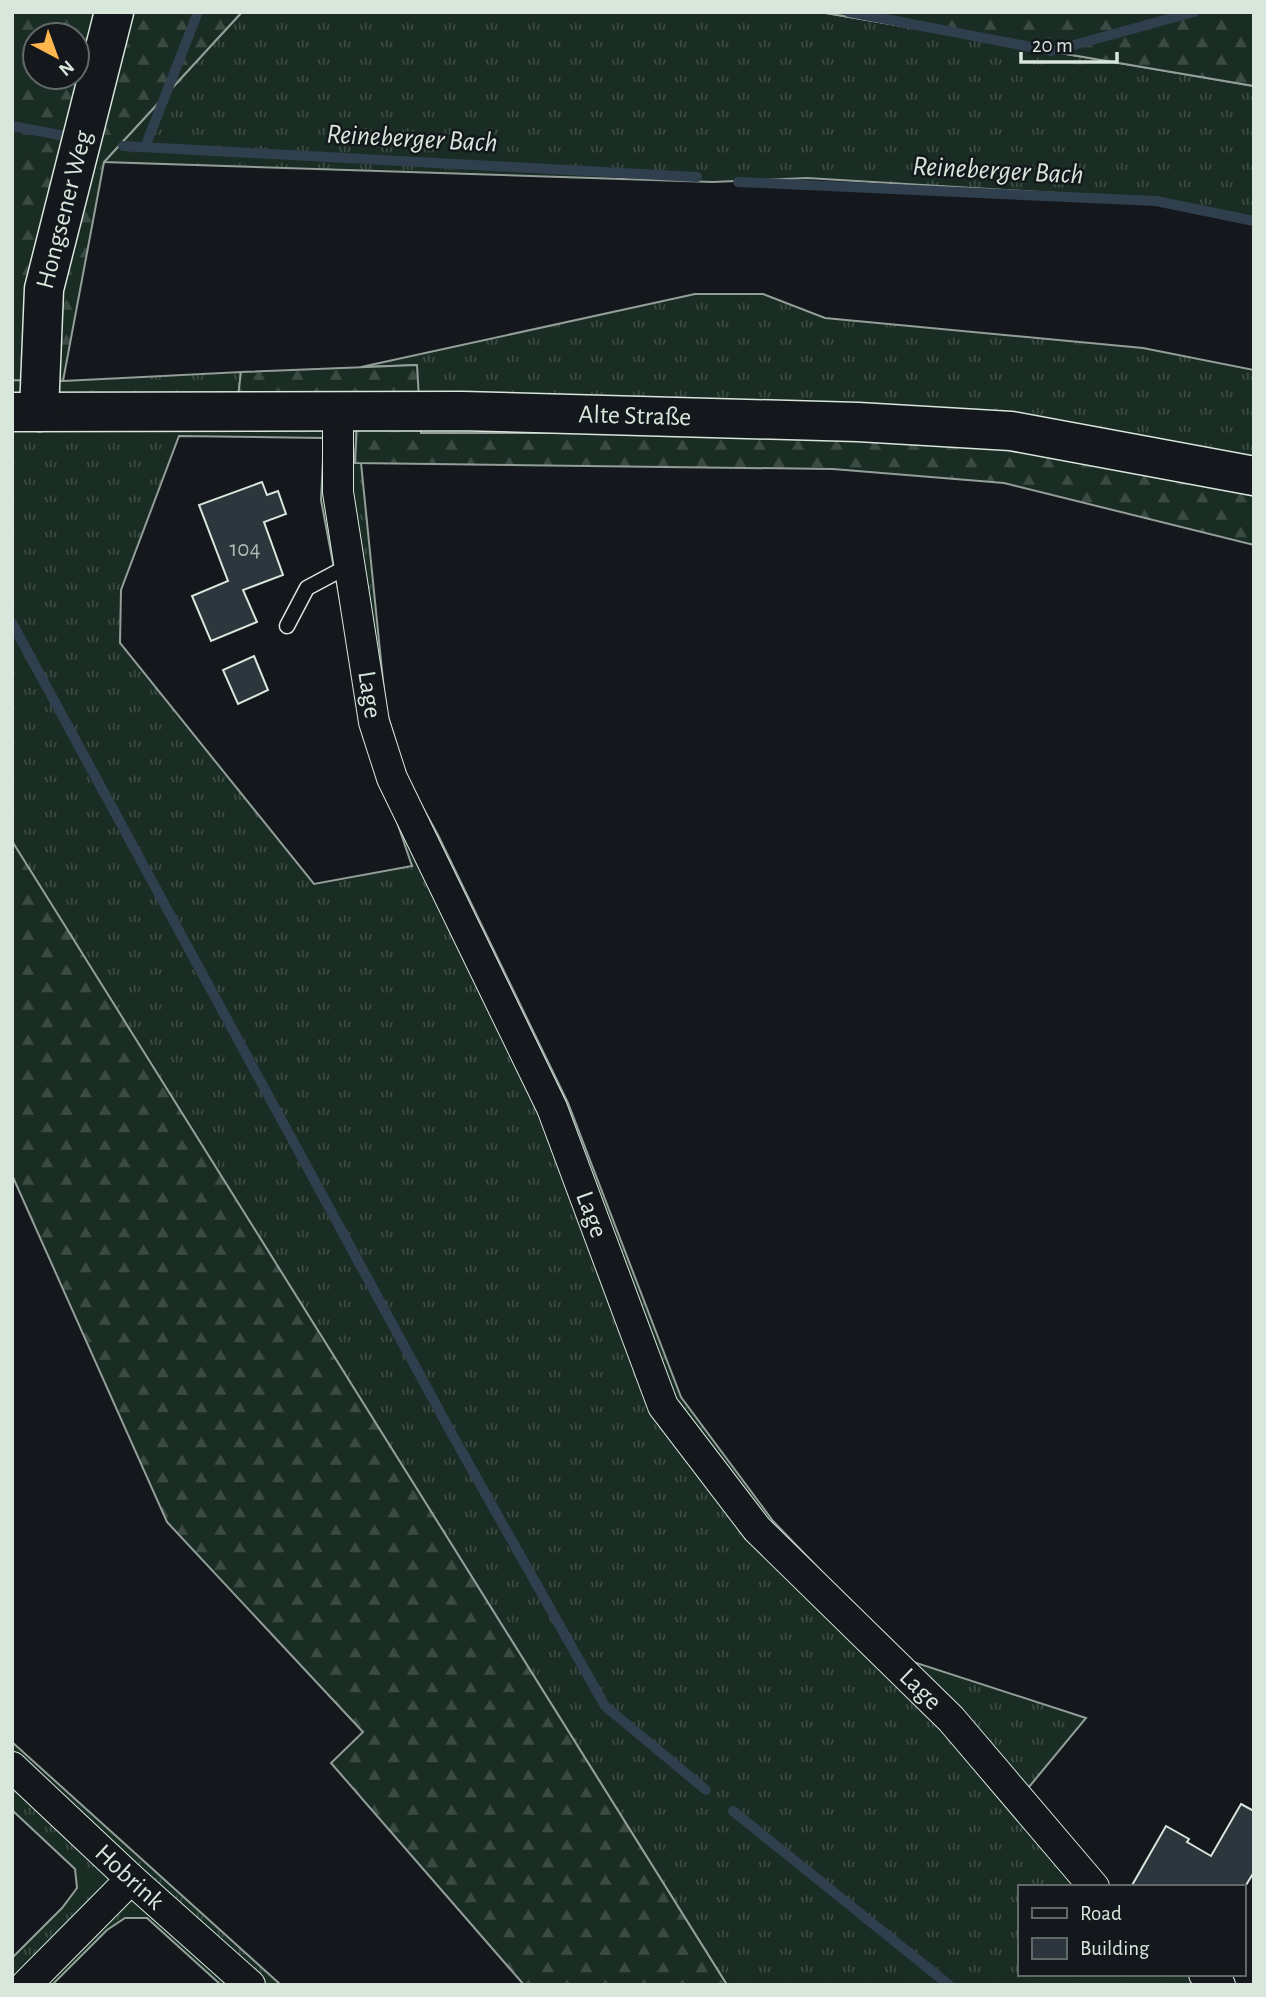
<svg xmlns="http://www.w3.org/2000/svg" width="1266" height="1997" viewBox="0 0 1266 1997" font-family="'Alegreya Sans',sans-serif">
<defs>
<pattern id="grass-tufts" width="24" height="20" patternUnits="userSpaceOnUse" patternTransform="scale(1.75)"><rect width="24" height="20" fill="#1a2d24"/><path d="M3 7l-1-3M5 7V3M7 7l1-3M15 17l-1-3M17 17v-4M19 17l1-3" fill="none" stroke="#3b4b43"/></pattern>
<pattern id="forest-firs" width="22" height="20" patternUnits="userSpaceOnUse" patternTransform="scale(1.75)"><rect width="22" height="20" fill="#1a2d24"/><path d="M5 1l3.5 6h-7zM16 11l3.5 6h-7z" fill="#3b4b43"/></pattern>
</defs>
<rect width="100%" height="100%" fill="#14181c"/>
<!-- grass -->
<g fill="url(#grass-tufts)" stroke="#939e99" stroke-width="2" fill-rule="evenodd">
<path d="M 242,12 L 820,12 L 1254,86 L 1254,224 L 1122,197 L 807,178 L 713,182 L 104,162 Z"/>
<path d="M 695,294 L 763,294 L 825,318 L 1143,348 L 1254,370 L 1254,496 L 1151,469 L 592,433 L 421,433 L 416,365 L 361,367 Z"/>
<path d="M 241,372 L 235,422 L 357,423 L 355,463 L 361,463 L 386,710 L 407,779 L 438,835 L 568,1103 L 681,1397 L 773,1521 L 907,1660 L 1086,1718 L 1024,1793 L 1105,1887 L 1019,1887 L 1019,1974 L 1223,1974 L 1233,1985 L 727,1985 L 12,842 L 12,380 L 63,381 ZM 179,436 L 324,438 L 321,500 L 363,722 L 412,866 L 314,884 L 120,643 L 121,590 Z"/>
<path d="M 12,1742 L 281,1985 L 221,1985 L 147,1918 L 125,1918 L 107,1930 L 52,1985 L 12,1985 L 12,1958 L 62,1908 L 77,1888 L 75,1869 L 12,1810 Z"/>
</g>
<!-- forest -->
<g fill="url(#forest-firs)" stroke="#939e99" stroke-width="2" fill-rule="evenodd">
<path d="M 12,12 L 242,12 L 104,162 L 63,381 L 12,380 ZM 35,35 L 77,35 L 77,77 L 35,77 Z"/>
<path d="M 820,12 L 1254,12 L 1254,86 Z"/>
<path d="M 417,365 L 421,433 L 592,433 L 1009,443 L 1151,469 L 1254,496 L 1254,545 L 1004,483 L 833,469 L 355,463 L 357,423 L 235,422 L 241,372 Z"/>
<path d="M 12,842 L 12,841 L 727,1985 L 524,1985 L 331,1763 L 363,1732 L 167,1522 L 12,1175 Z"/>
</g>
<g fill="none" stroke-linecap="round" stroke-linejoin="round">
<!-- stream -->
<g stroke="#2f3f4d" stroke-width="10">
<path d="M 849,12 L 1052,51 L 1194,12"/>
<path d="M 12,126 L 65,136"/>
<path d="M 123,146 L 697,177"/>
<path d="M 145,147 L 198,12"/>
<path d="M 738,182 L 1156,201 L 1254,221"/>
<path d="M 12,623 L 453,1436 L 605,1706 L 706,1790"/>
<path d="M 733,1811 L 949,1985"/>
</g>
</g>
<!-- building -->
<g fill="#2c363c" stroke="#d8e6dc" stroke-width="2">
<path d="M 262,482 L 267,495 L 278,491 L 286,514 L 264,522 L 283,575 L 243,590 L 257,622 L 211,641 L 192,596 L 228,581 L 199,505 Z"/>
<path d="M 254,656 L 268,690 L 238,704 L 223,670 Z"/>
<path d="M 1241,1804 L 1254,1811 L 1254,1872 L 1243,1890 L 1243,1887 L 1131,1887 L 1166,1826 L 1189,1839 L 1187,1842 L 1211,1856 Z"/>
</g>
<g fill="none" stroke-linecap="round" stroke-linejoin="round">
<defs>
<path id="lane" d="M 287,626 L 307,588 L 350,565"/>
<g id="street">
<path id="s1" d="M 338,412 L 338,492 L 374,722 L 392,778 L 552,1108 L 663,1406 L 757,1529 L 951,1719 L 1094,1887"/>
<path id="s2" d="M 12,1767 L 131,1879 L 250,1985"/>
<path d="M 1204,1974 L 1220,1985"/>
<path d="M 26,1985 L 131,1879"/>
</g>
<g id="secondary">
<path id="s3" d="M 12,412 L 462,411 L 858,422 L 1011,431 L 1254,476"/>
<path id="s4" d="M 39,412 L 44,289 L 114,12"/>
</g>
</defs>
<!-- lane casing -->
<use href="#lane" stroke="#d8e6dc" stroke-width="17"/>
<!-- street casing -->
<use href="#street" stroke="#d8e6dc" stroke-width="32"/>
<!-- secondary casing -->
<use href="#secondary" stroke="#d8e6dc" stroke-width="41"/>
<!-- lane -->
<use href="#lane" stroke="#14181c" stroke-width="14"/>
<!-- street -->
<use href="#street" stroke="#14181c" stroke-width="30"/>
<!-- secondary -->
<use href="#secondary" stroke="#14181c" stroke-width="38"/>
</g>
<g text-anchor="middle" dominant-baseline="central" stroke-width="5" stroke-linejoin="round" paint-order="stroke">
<!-- number labels -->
<g font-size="23" fill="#adbab4">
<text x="245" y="549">104</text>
</g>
<!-- street labels -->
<g font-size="26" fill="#d8e6dc" stroke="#14181c">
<text stroke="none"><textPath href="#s4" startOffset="205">Hongsener Weg</textPath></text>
<text stroke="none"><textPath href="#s3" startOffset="623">Alte Straße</textPath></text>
<text stroke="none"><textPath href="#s1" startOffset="285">Lage</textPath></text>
<text stroke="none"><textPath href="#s1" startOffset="852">Lage</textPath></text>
<text stroke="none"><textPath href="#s1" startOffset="1440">Lage</textPath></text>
<text stroke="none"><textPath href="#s2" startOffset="161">Hobrink</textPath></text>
</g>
<!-- water labels -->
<g font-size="28" font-style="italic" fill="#d8e6dc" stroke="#14181c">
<text transform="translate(412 139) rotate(3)">Reineberger Bach</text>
<text transform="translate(998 171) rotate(3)">Reineberger Bach</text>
</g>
</g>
<!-- border -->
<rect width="1266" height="1997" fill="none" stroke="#d8e6dc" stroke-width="28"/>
<!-- legend -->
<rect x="1018" y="1885" width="228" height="91" fill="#14181c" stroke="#626a69" stroke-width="2"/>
<rect x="1032" y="1908" width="35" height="10" fill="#14181c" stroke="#626a69" stroke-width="2"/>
<text x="1080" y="1920" font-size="21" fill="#d8e6dc">Road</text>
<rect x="1032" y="1938" width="35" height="21" fill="#2c363c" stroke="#626a69" stroke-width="2"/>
<text x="1080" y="1955" font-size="21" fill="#d8e6dc">Building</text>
<!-- north arrow -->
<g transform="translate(56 56) rotate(139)"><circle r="33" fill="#14181c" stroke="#626a69" stroke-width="2"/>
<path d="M0-5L12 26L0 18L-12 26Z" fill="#ffb74d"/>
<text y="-10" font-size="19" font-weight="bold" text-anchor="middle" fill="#d8e6dc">N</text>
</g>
<!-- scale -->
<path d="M1021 52v10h96v-10" fill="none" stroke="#d8e6dc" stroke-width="3.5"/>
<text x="1032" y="52" font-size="21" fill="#d8e6dc" stroke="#14181c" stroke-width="5" paint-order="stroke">20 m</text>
</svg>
